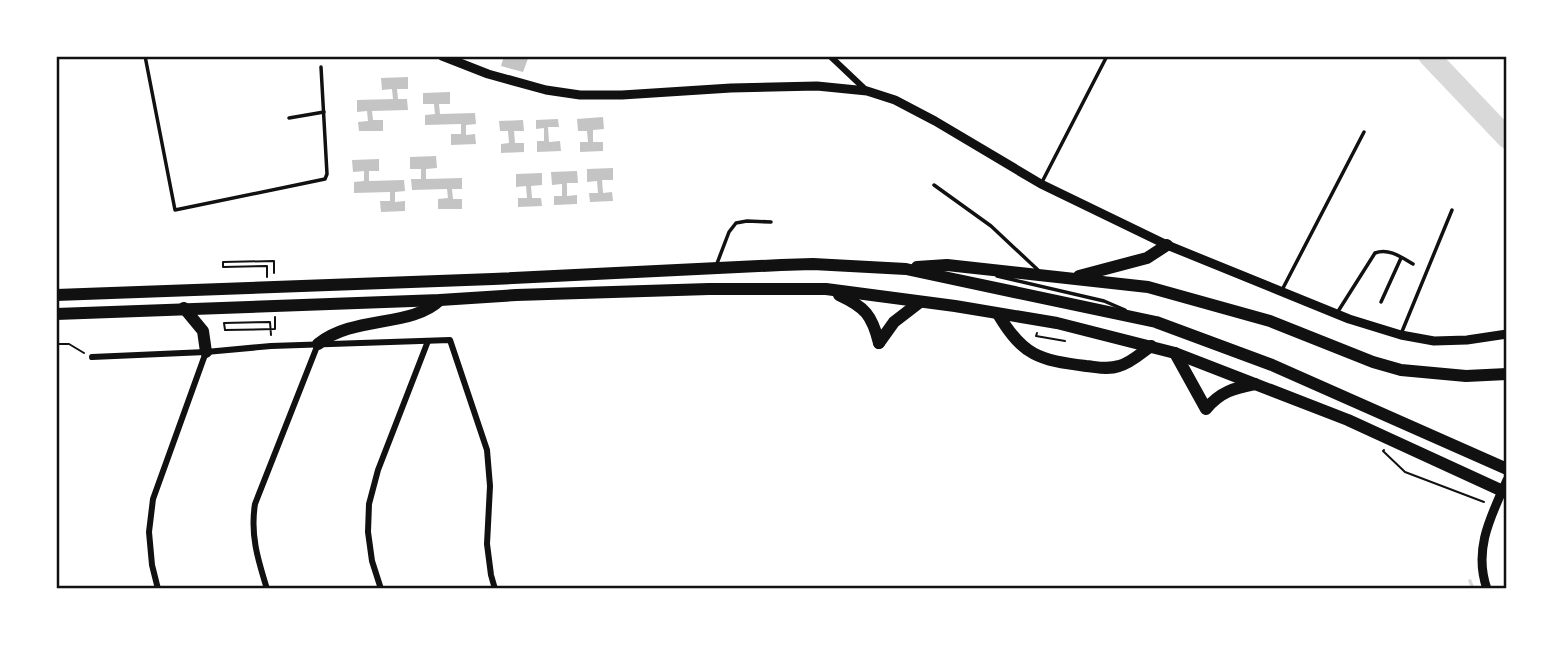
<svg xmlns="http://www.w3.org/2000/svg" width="1563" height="645" viewBox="0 0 1563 645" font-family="'IBM Plex Sans',sans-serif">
<rect width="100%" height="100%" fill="#fff"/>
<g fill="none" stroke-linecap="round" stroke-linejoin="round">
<!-- stream -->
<path stroke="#d9d9d9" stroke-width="3.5" d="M 1470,581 L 1473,589"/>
<!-- river -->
<path stroke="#d9d9d9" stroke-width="21" d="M 1429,56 L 1507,138"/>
</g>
<!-- building -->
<g fill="#c4c4c4">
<path d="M 504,56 L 529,56 L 523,72 L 501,66 Z"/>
<path d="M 408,77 L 408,89 L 397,89 L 398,99 L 407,99 L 408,110 L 372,111 L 373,120 L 383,120 L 383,131 L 359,131 L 358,122 L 368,121 L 367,111 L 357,112 L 357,100 L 393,99 L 392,89 L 382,90 L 381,78 Z"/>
<path d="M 450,92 L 450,104 L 439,104 L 440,114 L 475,113 L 476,124 L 466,125 L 466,135 L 475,134 L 476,144 L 451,145 L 451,134 L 461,134 L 461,124 L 425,125 L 425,115 L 435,114 L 434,104 L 423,104 L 423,93 Z"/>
<path d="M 603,117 L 604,129 L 593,130 L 593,142 L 603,142 L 603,151 L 580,152 L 580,142 L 588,142 L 587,131 L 578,131 L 577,119 Z"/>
<path d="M 558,119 L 559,127 L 548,127 L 549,142 L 560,141 L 561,151 L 537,152 L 537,141 L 544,141 L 544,128 L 536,129 L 536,120 Z"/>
<path d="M 523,120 L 524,131 L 514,131 L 515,143 L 524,143 L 524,152 L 501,153 L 501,144 L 509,143 L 508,131 L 500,131 L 499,121 Z"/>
<path d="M 436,156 L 437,168 L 426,169 L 426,179 L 462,178 L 462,189 L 452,189 L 453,199 L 462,199 L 462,209 L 438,209 L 438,199 L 448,198 L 447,189 L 412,190 L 411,179 L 421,179 L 421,169 L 410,169 L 410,157 Z"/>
<path d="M 379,159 L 379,171 L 369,171 L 369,181 L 404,180 L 405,191 L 395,192 L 395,202 L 405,201 L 405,211 L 381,212 L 380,201 L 390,201 L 390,192 L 354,193 L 354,182 L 364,181 L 364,171 L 353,172 L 352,160 Z"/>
<path d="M 613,168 L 613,180 L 602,180 L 603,193 L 612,192 L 613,201 L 590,202 L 589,193 L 598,193 L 597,181 L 587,182 L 587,169 Z"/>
<path d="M 577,171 L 578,183 L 567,183 L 567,196 L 577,195 L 577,204 L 554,205 L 554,196 L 562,196 L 562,184 L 552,185 L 551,172 Z"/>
<path d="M 542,173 L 542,185 L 531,186 L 532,198 L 541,198 L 542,206 L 518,207 L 518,198 L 527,198 L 526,186 L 516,187 L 516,174 Z"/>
</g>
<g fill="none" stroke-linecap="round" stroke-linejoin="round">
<!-- path -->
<g stroke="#111" stroke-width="2">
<path d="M 267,277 L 267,266 L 223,267 L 223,262 L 274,261 L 274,273"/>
<path d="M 1037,333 L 1036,336 L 1065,341"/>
<path d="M 271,335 L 270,322 L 224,323 L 225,330 L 275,329 L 275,317"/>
<path d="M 56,344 L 69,344 L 84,353"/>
<path d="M 1384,450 L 1383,451 L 1405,472 L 1484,502"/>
</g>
<!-- service -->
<g stroke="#111" stroke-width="3.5">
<path d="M 145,56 L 175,210 L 325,179 L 327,174 L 321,67"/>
<path d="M 289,118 L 324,112"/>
<path d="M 1042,182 L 1107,56"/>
<path d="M 934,185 L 991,226 L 1038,270"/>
<path d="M 716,266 L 729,232 L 736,223 L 747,221 L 771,222"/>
<path d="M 997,276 L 1104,301 L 1125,310"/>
<path d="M 1282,290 L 1364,132"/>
<path d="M 1381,302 L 1401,258"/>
<path d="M 1337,313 L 1375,253 C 1389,248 1401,257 1413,264"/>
<path d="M 1401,334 L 1452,210"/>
</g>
<!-- minor -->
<g stroke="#111" stroke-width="6">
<path d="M 830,56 L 867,91"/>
<path d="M 92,357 L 206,352 L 271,346 L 450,340 L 487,450 L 490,486 L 487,544 L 491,575 L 495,589"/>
<path d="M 158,589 L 152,565 L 149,532 L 153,499 L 206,352"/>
<path d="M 267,589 C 258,560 250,535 255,504 L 318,344"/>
<path d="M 381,589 L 372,561 L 368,532 L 369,504 L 378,470 L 428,341"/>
</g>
<!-- secondary -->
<g stroke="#111" stroke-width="9">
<path d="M 442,56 L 488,74 L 546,90 L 580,95 L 622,95 L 731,88 L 817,86 L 867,91 L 895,100 L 935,121 L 1041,184 L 1167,245 L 1349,319 L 1401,335 L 1434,341 L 1467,340 L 1507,334"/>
<path d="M 1487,589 C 1473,549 1491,516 1507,480"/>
</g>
<!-- motorway -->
<g stroke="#111" stroke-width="12">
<path d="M 917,267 L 947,265 L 1148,287 L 1270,321 L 1373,362 L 1401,370 L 1466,376 L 1507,374"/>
<path d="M 1079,276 L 1147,258 L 1167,245"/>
<path d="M 56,295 L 493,279 L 781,265 L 813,264 L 906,269 L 1156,322 L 1272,365 L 1507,469"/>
<path d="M 839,295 C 865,307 872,315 879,343"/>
<path d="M 184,308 L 203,331 L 206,352"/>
<path d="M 56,314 L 440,300 L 516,295 L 709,289 L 826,289 L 955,306 L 1057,323 L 1175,353 L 1348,420 L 1507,493"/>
<path d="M 998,314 C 1023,356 1039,360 1086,366 C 1097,367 1108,370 1119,366 C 1131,363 1141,353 1151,346"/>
<path d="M 879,343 L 894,322 L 920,302"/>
<path d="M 318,344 C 354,315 411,328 440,300"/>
<path d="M 1175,353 L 1206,409 C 1220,392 1234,388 1255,384"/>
</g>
</g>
<!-- border -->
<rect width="1563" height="645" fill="none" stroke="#ffffff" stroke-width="116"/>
<rect x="58" y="58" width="1447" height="529" fill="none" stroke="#111" stroke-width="2.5"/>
</svg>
